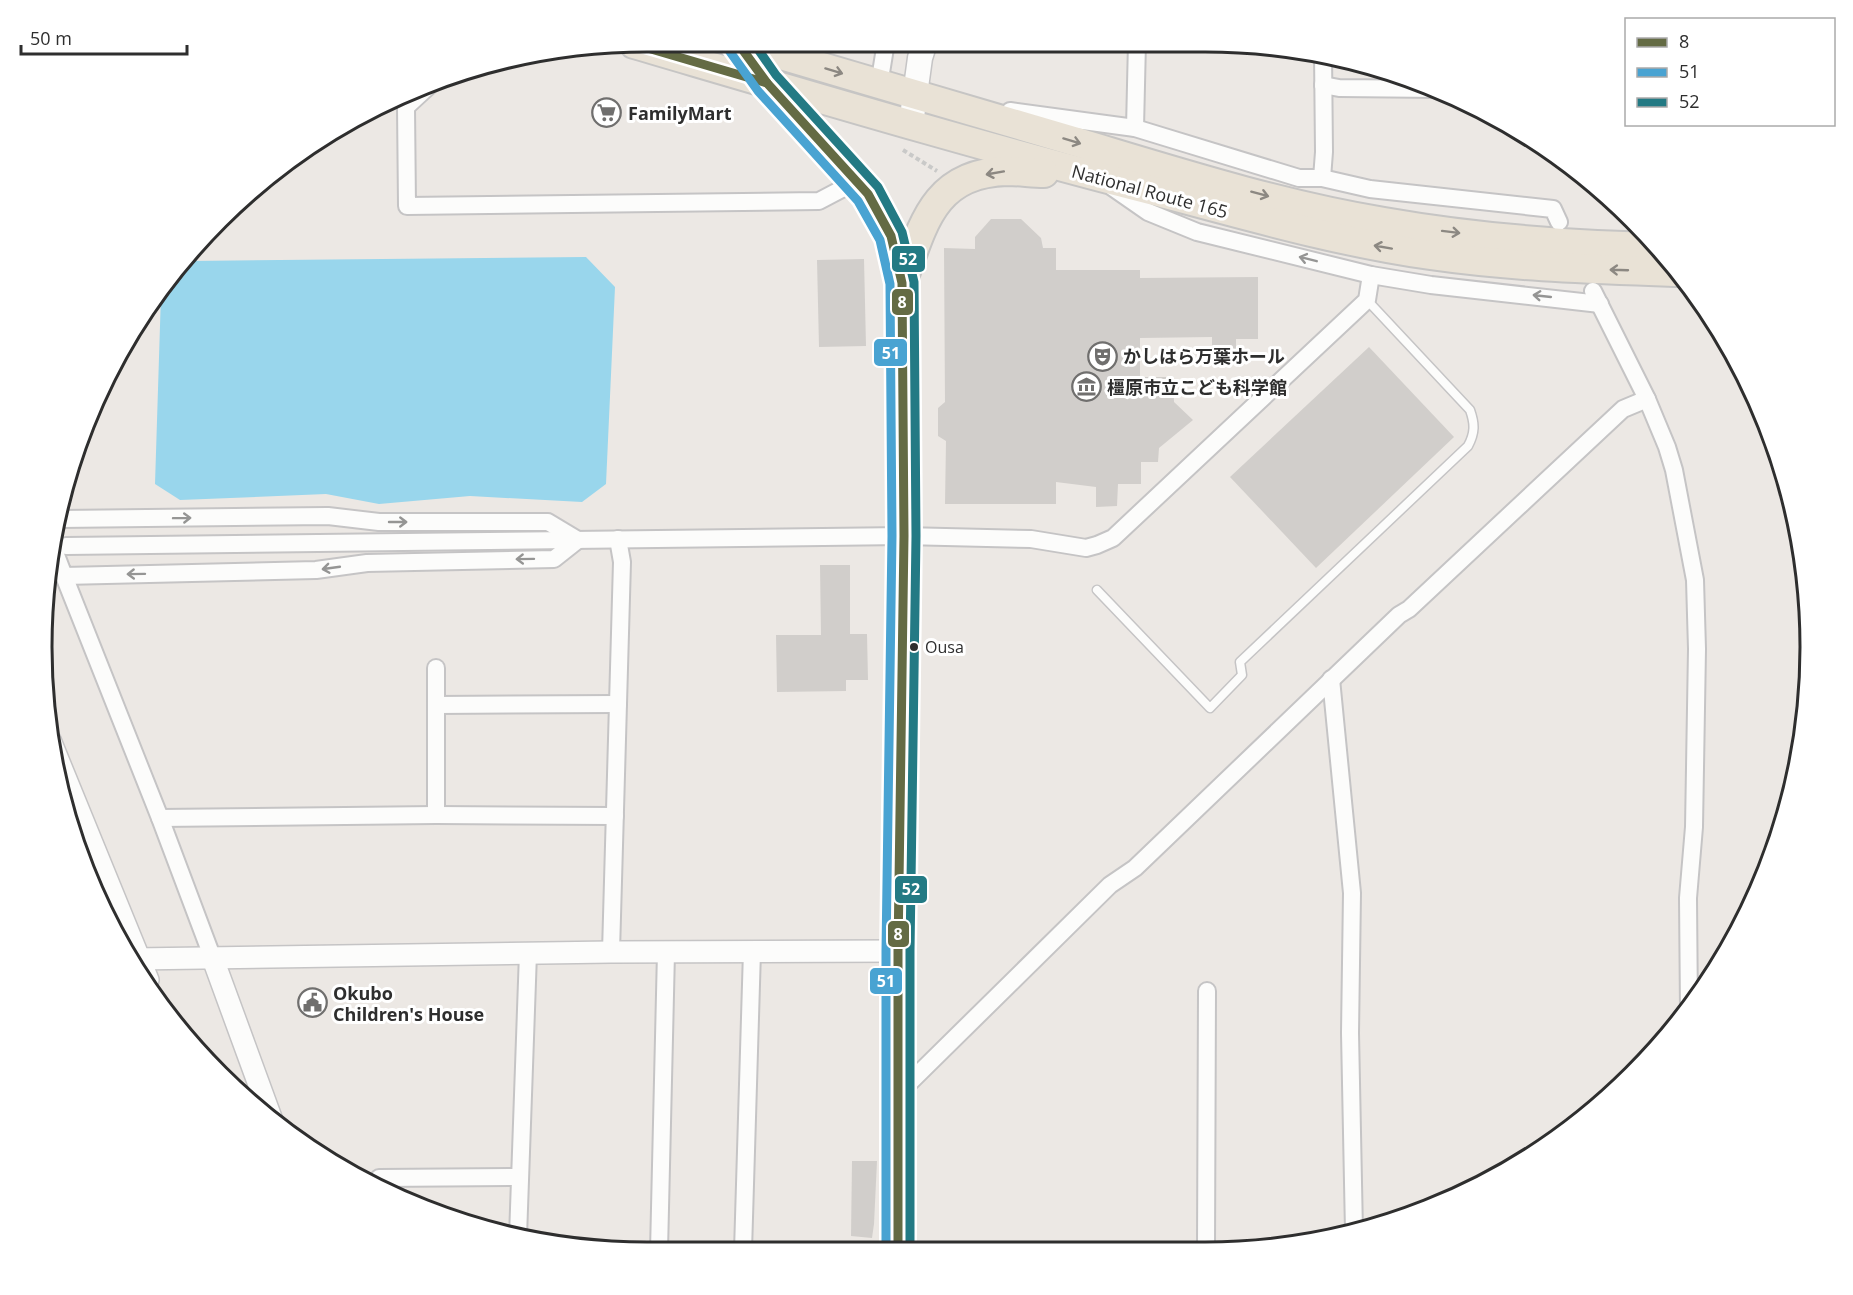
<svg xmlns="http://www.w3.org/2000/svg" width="1853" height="1295" viewBox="0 0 1853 1295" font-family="'Open Sans','Noto Sans JP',sans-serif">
<rect width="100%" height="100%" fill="#ece8e4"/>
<!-- water -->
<path fill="#99d6ec" d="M 586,257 L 615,287 L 606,484 L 582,502 L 470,496 L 379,504 L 326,494 L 180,500 L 155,484 L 161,294 L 190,261 Z"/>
<!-- building -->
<g fill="#d1cecb">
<path d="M 991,219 L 1021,219 L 1041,238 L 1043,248 L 1056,248 L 1056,270 L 1140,270 L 1140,278 L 1258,277 L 1258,339 L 1236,339 L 1236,349 L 1212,349 L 1212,337 L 1140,338 L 1140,377 L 1173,377 L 1174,402 L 1193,420 L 1159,448 L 1158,462 L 1141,462 L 1141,484 L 1118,484 L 1117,506 L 1096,507 L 1096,487 L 1056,482 L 1056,504 L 945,504 L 946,441 L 938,436 L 938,408 L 945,402 L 944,248 L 975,249 L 975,237 Z"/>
<path d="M 864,259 L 866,346 L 819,347 L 817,260 Z"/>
<path d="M 1369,347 L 1454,437 L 1316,568 L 1230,477 Z"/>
<path d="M 820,565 L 850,565 L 850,634 L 867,634 L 868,680 L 846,680 L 846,691 L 777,692 L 776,635 L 821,635 Z"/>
<path d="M 852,1161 L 877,1161 L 874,1224 L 872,1238 L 851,1236 Z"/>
</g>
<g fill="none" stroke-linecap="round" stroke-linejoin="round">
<defs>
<path id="service" d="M 1097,590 L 1210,708 L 1242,675 L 1240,662 L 1468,446 C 1475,433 1475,424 1470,410 L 1367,300"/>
<g id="minor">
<path d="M 432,83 L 406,107 L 407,206 L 819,201 L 857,181"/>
<path d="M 879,85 L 886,42"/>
<path d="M 1323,85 L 1339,88 L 1439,89"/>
<path d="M 1010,111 L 1135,128 L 1299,178 L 1322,178 L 1370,189 L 1553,209 L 1559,222"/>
<path d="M 1135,128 L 1137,42"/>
<path d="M 1322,178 L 1324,152 L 1323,54"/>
<path d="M 1112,187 L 1148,212 L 1197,232 L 1371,275 L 1431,285 L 1600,304"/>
<path d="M 1593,291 L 1647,399 L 1667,447 L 1674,470 L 1695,580 L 1697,649 L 1694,827 L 1688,898 L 1689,1011"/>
<path d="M 66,546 L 904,536 L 1031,539 L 1086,548 L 1097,545 L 1113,538 L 1367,300 L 1371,275"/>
<path d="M 53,547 L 64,576 L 316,570 L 367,563 L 554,559 L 578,540 L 548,522 L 379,522 L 328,516 L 60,519"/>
<path d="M 64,576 L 160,818 L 213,959"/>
<path d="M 436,668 L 436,815"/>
<path d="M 1331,679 L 1352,893 L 1350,1033 L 1354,1232"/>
<path d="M 436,705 L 618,704"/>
<path d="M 160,818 L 436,815 L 615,816"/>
<path d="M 611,952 L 622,562 L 618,539"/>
<path d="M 899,1093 L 1110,885 L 1135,868 L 1399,615 L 1409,609 L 1623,409 L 1647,399"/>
<path d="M 378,1190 L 379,1178 L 519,1177"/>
<path d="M 518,1237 L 528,953"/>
<path d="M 1206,1248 L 1207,991"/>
<path d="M 659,1251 L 666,952"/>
<path d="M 743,1251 L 752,951"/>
</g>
<g id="tertiary">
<path d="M 50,740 L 148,980"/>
<path d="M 134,959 L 611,952 L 898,951"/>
<path d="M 213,959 L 273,1123"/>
</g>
<path id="secondary" d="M 911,124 L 920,58 L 925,42"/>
<g id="trunk">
<path d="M 737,42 C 851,76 966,109 1080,143 C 1180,173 1281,205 1384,222 C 1475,238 1567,245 1659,247"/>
<path d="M 738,42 L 767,83 L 868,194 L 891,236 L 902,283 L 904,536 L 901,842 L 898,951 L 898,1250"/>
<path d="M 634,44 C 808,95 982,147 1158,192 C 1248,216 1338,242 1430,255 C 1512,267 1595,269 1678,272"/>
<path d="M 902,283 C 923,225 933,173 1007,171 C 1020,171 1032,173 1044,173"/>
</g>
</defs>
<!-- service casing -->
<use href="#service" stroke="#c5c4c5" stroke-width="11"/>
<!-- minor casing -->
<use href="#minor" stroke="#c5c4c5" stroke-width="20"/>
<!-- tertiary casing -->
<use href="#tertiary" stroke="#c5c4c5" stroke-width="24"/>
<!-- secondary casing -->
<use href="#secondary" stroke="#c5c4c5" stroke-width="27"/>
<!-- trunk casing -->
<use href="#trunk" stroke="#c6c5c4" stroke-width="32"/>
<!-- path -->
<path stroke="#c9c9c8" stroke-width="4" stroke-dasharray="4.5 3" stroke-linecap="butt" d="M 903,150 L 937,171"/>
<!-- service -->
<use href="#service" stroke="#fcfcfb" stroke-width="8"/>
<!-- minor -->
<use href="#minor" stroke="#fcfcfb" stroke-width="16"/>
<!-- tertiary -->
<use href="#tertiary" stroke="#fcfcfb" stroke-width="21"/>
<!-- secondary -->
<use href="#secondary" stroke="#fcfcfb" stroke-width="24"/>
<!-- trunk -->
<use href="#trunk" stroke="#e9e2d6" stroke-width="28"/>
<defs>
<g id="bus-1">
<path d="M 737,42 L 767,83 L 868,194 L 891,236 L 902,283 L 904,536 L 898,951 L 898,1250"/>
<path d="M 634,44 L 767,83"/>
</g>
<path id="bus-2" d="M 728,49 L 758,91 L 858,201 L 880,240 L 890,284 L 892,536 L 886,951 L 886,1250"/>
<path id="bus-3" d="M 753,42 L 776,75 L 878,187 L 902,232 L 914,282 L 916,536 L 910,951 L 910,1250"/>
</defs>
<!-- bus-1 casing -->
<use href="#bus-1" stroke="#fff" stroke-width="14"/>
<!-- bus-2 casing -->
<use href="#bus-2" stroke="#fff" stroke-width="14"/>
<!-- bus-3 casing -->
<use href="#bus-3" stroke="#fff" stroke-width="14"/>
<!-- bus-1 -->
<use href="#bus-1" stroke="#646b44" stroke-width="9"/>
<!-- bus-2 -->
<use href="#bus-2" stroke="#49a3d2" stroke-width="9"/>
<!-- bus-3 -->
<use href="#bus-3" stroke="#237a84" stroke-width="9"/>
</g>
<!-- one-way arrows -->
<defs><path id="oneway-shaft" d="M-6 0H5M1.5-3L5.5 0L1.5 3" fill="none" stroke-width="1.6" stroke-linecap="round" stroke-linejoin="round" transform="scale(1.5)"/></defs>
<g stroke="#8c8882">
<use href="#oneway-shaft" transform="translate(834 71) rotate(17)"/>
<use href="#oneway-shaft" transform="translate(1072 141) rotate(17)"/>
<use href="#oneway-shaft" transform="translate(995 173) rotate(170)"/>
<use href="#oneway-shaft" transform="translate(1260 194) rotate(15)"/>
<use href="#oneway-shaft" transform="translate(1451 232) rotate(7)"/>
<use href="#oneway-shaft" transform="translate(1383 247) rotate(-170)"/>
<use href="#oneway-shaft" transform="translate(1619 270) rotate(-178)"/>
</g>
<g stroke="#959594">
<use href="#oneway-shaft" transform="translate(1308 259) rotate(-166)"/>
<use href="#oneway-shaft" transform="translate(1542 296) rotate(-174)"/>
<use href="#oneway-shaft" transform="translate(182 518) rotate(-1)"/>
<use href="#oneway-shaft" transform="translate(398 522)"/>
<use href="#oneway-shaft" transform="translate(525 559) rotate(179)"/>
<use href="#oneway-shaft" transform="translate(331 568) rotate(172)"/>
<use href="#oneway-shaft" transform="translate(136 574) rotate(179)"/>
</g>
<!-- icons -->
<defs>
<symbol id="supermarket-ring" viewBox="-11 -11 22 22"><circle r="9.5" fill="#fff" stroke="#706f6e" stroke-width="1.5"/><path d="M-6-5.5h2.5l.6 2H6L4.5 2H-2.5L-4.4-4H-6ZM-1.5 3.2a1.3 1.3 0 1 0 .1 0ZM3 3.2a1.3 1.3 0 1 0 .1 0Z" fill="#706f6e"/></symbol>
<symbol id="theatre-ring" viewBox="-11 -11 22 22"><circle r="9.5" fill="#fff" stroke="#706f6e" stroke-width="1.5"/><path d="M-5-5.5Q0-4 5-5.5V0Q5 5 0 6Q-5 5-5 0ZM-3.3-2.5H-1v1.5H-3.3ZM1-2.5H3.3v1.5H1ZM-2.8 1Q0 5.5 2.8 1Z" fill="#706f6e"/></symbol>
<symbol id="museum-ring" viewBox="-11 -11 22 22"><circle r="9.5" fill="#fff" stroke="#706f6e" stroke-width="1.5"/><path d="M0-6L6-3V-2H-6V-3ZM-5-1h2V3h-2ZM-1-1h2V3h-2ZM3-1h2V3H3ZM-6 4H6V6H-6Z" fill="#706f6e"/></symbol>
<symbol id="civic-ring" viewBox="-11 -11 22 22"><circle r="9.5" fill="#fff" stroke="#706f6e" stroke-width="1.5"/><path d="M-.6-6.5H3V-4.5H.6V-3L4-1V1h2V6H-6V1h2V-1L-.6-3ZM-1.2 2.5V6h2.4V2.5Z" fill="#706f6e"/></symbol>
</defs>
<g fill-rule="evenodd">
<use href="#supermarket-ring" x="590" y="96" width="33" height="33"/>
<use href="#theatre-ring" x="1086" y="340" width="33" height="33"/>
<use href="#museum-ring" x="1070" y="370" width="33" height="33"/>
<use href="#civic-ring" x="296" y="986" width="33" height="33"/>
</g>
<!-- markers -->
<circle fill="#2e2e2e" stroke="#fff" stroke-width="2" cx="914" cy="647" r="5"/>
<g text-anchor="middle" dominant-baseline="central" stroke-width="6" stroke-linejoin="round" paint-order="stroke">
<!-- bus labels -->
<g font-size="16" fill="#2e2e2e" stroke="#fff" text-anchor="start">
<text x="925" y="647">Ousa</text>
</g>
<!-- poi labels -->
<g font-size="18" font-weight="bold" fill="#2e2e2e" stroke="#fff" text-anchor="start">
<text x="628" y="113">FamilyMart</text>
<text x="1123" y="356">かしはら万葉ホール</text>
<text x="1107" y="387">橿原市立こども科学館</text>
<text x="333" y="993">Okubo<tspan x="333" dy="21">Children's House</tspan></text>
</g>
<!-- street labels -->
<g font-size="18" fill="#2e2e2e" stroke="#fff">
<text transform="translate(1150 191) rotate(15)">National Route 165</text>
</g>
</g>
<!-- crop -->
<path d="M0 0H1853V1295H0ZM647 52H1205A595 595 0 0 1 1800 647V647A595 595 0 0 1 1205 1242H647A595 595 0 0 1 52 647V647A595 595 0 0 1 647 52Z" fill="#fff" fill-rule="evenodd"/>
<path fill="none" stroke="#2e2e2e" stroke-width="3" d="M647 52H1205A595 595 0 0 1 1800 647V647A595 595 0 0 1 1205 1242H647A595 595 0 0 1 52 647V647A595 595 0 0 1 647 52Z"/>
<g stroke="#fff" stroke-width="2">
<rect x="891" y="245" width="35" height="28" rx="6" fill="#237a84"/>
<rect x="891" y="288" width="23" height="28" rx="6" fill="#646b44"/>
<rect x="873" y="338" width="35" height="29" rx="6" fill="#49a3d2"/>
<rect x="894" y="875" width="34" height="29" rx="6" fill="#237a84"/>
<rect x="887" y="920" width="23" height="28" rx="6" fill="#646b44"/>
<rect x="869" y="967" width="34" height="28" rx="6" fill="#49a3d2"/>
</g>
<g font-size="16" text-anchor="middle" font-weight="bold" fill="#fff">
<text x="908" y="265">52</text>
<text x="902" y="308">8</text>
<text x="891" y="359">51</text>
<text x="911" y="895">52</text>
<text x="898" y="940">8</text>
<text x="886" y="987">51</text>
</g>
<!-- legend -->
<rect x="1625" y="18" width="210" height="108" fill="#ffffff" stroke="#ababab" stroke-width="1.5"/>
<rect x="1637" y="38" width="30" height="9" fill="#646b44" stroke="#ababab" stroke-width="1.5"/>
<text x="1679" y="48" font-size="18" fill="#2e2e2e">8</text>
<rect x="1637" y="68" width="30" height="9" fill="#49a3d2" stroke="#ababab" stroke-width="1.5"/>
<text x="1679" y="78" font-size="18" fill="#2e2e2e">51</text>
<rect x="1637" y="98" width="30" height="9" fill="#237a84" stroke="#ababab" stroke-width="1.5"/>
<text x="1679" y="108" font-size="18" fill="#2e2e2e">52</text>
<!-- scale -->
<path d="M21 45v9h166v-9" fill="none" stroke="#2e2e2e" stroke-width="3"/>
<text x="30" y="45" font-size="18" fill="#2e2e2e" stroke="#ffffff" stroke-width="4.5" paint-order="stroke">50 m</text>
</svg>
